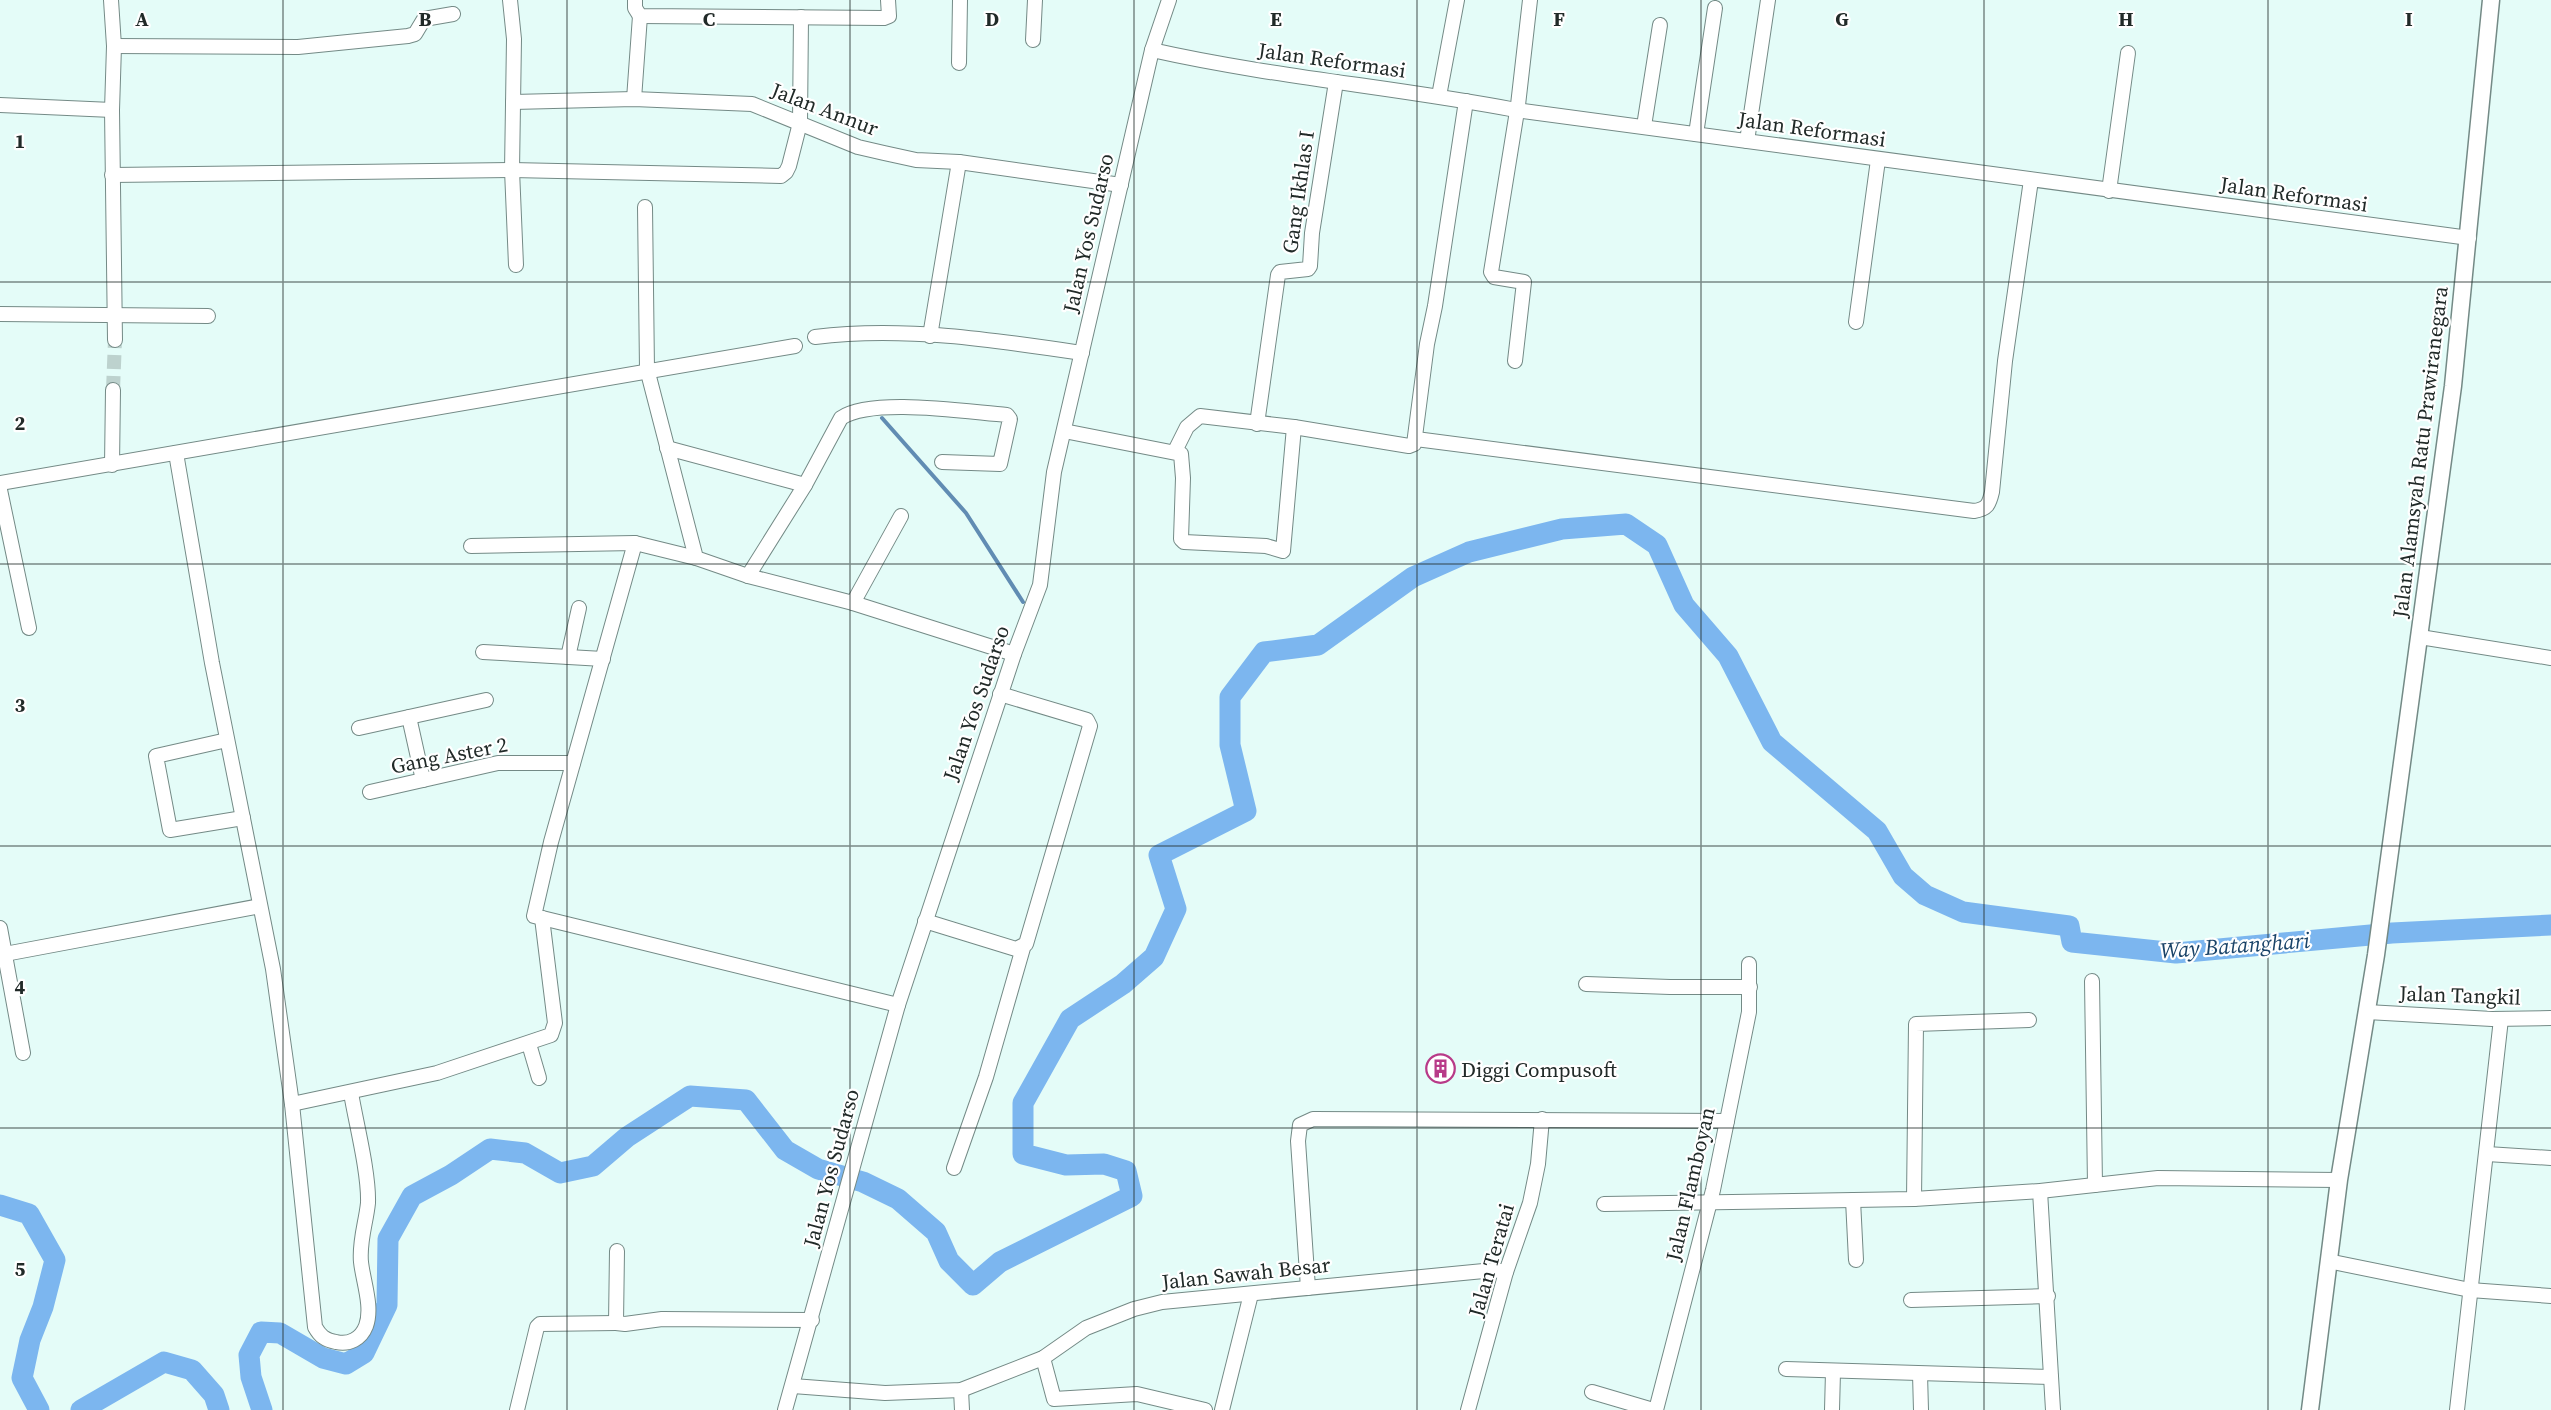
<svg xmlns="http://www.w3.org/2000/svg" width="2551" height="1410" viewBox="0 0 2551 1410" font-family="'Source Serif 4',serif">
<rect width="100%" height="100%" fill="#e4fcf8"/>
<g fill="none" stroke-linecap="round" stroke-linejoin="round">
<!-- stream -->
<path stroke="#618cb3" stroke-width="4" d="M 882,418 L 966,513 L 1023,602"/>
<!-- river -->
<g stroke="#7cb6ef" stroke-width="21">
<path d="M 0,1205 L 29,1214 L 55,1260 L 43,1307 L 30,1340 L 22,1378 L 39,1410"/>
<path d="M 81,1410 L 164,1362 L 192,1370 L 214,1395 L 219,1410"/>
<path d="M 262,1410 L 251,1377 L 249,1355 L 261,1332 L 280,1333 L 323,1358 L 346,1364 L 364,1353 L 387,1305 L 388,1239 L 412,1196 L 451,1175 L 490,1149 L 525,1153 L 560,1173 L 593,1166 L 627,1137 L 690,1096 L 746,1100 L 785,1150 L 818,1169 L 863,1182 L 898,1199 L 936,1232 L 949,1261 L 973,1285 L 1000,1262 L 1132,1196 L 1126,1171 L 1104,1164 L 1066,1165 L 1023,1154 L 1023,1103 L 1070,1019 L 1123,984 L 1154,957 L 1176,909 L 1159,855 L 1246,811 L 1230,745 L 1230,697 L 1264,652 L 1318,645 L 1413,577 L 1469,552 L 1562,529 L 1626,524 L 1657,545 L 1684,605 L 1728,656 L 1772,742 L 1877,831 L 1903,876 L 1925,895 L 1963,912 L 2069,926 L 2072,942 L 2176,953 L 2392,933 L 2551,925"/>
</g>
<!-- minor-tunnel -->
<path stroke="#bdd2ce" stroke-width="14" stroke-dasharray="14 7" stroke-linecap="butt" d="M 113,390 L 115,340"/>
<defs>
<g id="minor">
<path d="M 111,0 L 114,46 L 112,110 L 115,340"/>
<path d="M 510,0 L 514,39 L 512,170 L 516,265"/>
<path d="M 635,0 L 635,8 L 640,16 L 884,18 L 889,16 L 888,0"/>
<path d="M 1033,40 L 1035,0"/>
<path d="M 114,46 L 298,47 L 408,36 L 415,34 L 424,19 L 453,14"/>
<path d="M 1152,50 C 1272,77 1395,87 1516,110 L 2469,238"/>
<path d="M 959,63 L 960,0"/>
<path d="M 1439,96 L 1457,0"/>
<path d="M 634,99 L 640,16"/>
<path d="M 513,102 L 634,99 L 752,104 L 858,147 L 884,153 L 916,160 L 959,162 L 1121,185"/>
<path d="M 0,105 L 112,110"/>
<path d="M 1644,126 L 1660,25"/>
<path d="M 1696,134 L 1715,8"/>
<path d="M 1747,141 L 1768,0"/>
<path d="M 112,175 L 512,170 L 781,176 L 786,172 L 789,166 L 800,123 L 801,17"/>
<path d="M 2109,191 L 2128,53"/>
<path d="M 645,207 L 647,369 L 696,558 L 748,576 L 853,603 L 1014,654"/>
<path d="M 0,314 L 208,316"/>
<path d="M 1856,322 L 1878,160"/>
<path d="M 930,336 L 959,162"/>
<path d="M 815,337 C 903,326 995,340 1082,353"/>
<path d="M 1515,361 L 1524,282 L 1494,277 L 1491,272 L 1518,105 L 1530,0"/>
<path d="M 1257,424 L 1278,275 L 1280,272 L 1308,269 L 1310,266 L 1312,233 L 1336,82"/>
<path d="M 1064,431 L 1181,454 L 1183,478 L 1181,539 L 1184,542 L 1266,546 L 1283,551 L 1294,427"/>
<path d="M 1416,439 L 1974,511 C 1987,509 1989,505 1992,492 L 2005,361 L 2031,180"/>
<path d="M 667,448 L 805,485 L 748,576"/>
<path d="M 1175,451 L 1187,427 L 1200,416 L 1294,427 L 1409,446 L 1414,444 L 1427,344 L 1435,306 L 1466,101"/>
<path d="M 176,453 L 212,663 L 273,969 L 292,1104 L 315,1327 C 320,1336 325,1340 336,1342 C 349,1345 361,1339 366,1326 C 373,1307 363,1281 361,1262 C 359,1241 366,1223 368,1203 C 369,1173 356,1123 351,1093"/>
<path d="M 112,465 L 113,390"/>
<path d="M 0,483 L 795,346"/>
<path d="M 805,485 L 841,418 C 872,397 967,412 1007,415 L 1010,419 L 1000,464 L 942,462"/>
<path d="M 0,490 L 29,628"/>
<path d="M 635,543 L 551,842 L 534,916 L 898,1005"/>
<path d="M 471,546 L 635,543 L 696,558"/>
<path d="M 853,603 L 901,516"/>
<path d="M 2420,637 L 2551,658"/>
<path d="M 483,652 L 603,659"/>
<path d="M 568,657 L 579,608"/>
<path d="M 409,717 L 423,780"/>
<path d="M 359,728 L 486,700"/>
<path d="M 227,740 L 156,756 L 170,830 L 243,818"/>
<path d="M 370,792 L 498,763 L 573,763"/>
<path d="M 925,921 L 1016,949 L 1026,944 L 1090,726 L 1087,720 L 1000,694"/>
<path d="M 0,928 L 23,1053"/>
<path d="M 5,954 L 260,906"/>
<path d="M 2092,981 L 2095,1185"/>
<path d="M 1586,984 L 1670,987 L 1750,987"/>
<path d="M 2367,1012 L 2492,1019 L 2551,1018"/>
<path d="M 529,1044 L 539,1078"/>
<path d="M 292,1104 L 437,1073 L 551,1035 L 555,1023 L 542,918"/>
<path d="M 2487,1154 L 2551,1158"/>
<path d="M 954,1168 L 986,1077 L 1023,948"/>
<path d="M 2040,1191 L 2053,1410"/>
<path d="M 1914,1199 L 1916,1024 L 2029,1020"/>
<path d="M 1853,1200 L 1856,1260"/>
<path d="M 1604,1204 L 1914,1199 L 2040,1191 L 2158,1178 L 2339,1180"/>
<path d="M 617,1251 L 616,1323 L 625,1324 L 662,1319 L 812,1320"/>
<path d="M 2328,1261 L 2470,1290 L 2551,1296"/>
<path d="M 1308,1288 L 1298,1141 L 1300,1125 L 1313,1119 L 1727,1121"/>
<path d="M 1911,1300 L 2048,1296"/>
<path d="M 1043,1358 L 1054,1399 L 1137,1394 L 1205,1410"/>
<path d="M 1786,1369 L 2051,1377"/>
<path d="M 1920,1374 L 1921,1410"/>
<path d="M 793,1386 L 885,1393 L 961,1390 L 1043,1358 L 1086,1328 L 1134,1309 L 1162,1302 L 1494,1270 L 1506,1272"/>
<path d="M 961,1390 L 962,1410"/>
<path d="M 1592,1392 L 1653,1410"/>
<path d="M 517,1410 L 537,1327 L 540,1324 L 616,1323"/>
<path d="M 785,1410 L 898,1005 L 1014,654 L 1040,585 L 1054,472 L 1152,50 L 1169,0"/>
<path d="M 1222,1410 L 1251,1294"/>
<path d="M 1468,1410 L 1506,1272 L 1530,1203 L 1538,1164 L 1542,1119"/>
<path d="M 1656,1410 L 1713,1190 L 1749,1012 L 1749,964"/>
<path d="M 1832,1410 L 1833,1372"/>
<path d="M 2457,1410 L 2501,1019"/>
</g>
<path id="major" d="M 2310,1410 L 2339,1180 L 2376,955 L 2453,386 L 2491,0"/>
</defs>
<!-- minor casing -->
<use href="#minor" stroke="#748a86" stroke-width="16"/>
<!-- major casing -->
<use href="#major" stroke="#748a86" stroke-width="19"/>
<!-- minor -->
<use href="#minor" stroke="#fff" stroke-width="14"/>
<!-- major -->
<use href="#major" stroke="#fff" stroke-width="16"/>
</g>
<!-- grid -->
<path fill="none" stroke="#212a28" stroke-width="1.5" stroke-opacity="0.55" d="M 283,0 L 283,1410M 567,0 L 567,1410M 850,0 L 850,1410M 1134,0 L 1134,1410M 1417,0 L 1417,1410M 1701,0 L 1701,1410M 1984,0 L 1984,1410M 2268,0 L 2268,1410M 0,282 L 2551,282M 0,564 L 2551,564M 0,846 L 2551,846M 0,1128 L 2551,1128"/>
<!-- icons -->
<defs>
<symbol id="building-ring" viewBox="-11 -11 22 22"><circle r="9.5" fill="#fff" stroke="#b83a88" stroke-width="1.5"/><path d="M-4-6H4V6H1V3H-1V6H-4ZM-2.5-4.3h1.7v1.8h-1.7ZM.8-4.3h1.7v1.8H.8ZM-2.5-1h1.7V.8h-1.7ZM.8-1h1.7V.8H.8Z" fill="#b83a88"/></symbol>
</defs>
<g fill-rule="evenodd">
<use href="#building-ring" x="1424" y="1052" width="33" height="33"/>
</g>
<g text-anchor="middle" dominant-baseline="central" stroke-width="4.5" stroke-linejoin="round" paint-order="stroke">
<!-- street labels -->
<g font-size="21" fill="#212a28" stroke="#fff">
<text transform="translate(1332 60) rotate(8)">Jalan Reformasi</text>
<text transform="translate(825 109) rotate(21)">Jalan Annur</text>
<text transform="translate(1812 129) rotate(8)">Jalan Reformasi</text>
<text transform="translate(1298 192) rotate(-82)">Gang Ikhlas I</text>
<text transform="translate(2294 194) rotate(8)">Jalan Reformasi</text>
<text transform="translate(1088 233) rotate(-77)">Jalan Yos Sudarso</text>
<text transform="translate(2420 452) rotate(-83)">Jalan Alamsyah Ratu Prawiranegara</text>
<text transform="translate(976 703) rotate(-71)">Jalan Yos Sudarso</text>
<text transform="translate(449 755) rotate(-11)">Gang Aster 2</text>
<text transform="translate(2460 995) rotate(2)">Jalan Tangkil</text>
<text transform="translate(831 1168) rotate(-75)">Jalan Yos Sudarso</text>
<text transform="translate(1690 1184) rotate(-77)">Jalan Flamboyan</text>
<text transform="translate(1491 1260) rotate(-74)">Jalan Teratai</text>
<text transform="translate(1246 1273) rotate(-6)">Jalan Sawah Besar</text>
</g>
<!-- poi labels -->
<g font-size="21" fill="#212a28" stroke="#fff" text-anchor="start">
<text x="1461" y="1069">Diggi Compusoft</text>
</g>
<!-- water labels -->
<g font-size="22" font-style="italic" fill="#194368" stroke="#fff">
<text transform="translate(2235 945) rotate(-4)">Way Batanghari</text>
</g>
</g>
<g font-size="20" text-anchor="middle" font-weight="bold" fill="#212a28" stroke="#fff" stroke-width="4.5" stroke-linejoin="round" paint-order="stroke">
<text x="142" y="26">A</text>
<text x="425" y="26">B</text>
<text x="709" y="26">C</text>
<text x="992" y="26">D</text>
<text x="1276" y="26">E</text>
<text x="1559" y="26">F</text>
<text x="1842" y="26">G</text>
<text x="2126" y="26">H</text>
<text x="2409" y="26">I</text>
<text x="20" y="148">1</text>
<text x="20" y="430">2</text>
<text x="20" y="712">3</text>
<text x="20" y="994">4</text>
<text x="20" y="1276">5</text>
</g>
</svg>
